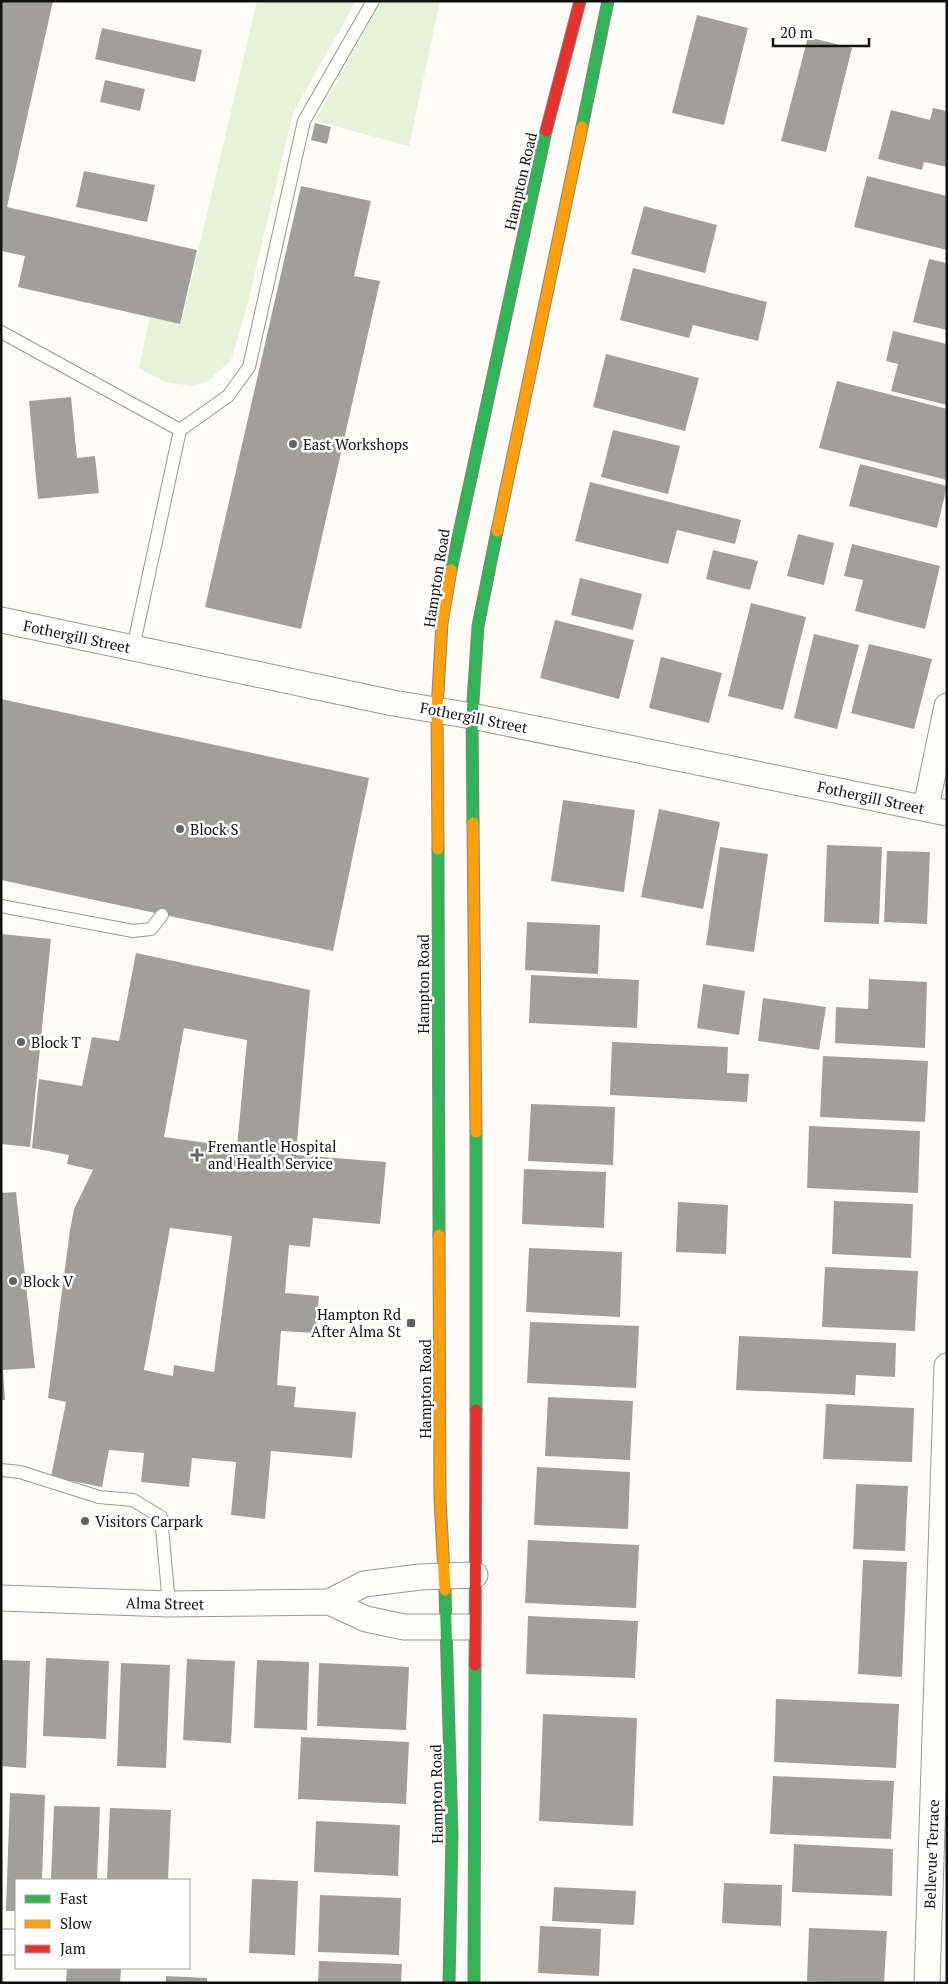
<svg xmlns="http://www.w3.org/2000/svg" width="948" height="1984" viewBox="0 0 948 1984" font-family="'PT Serif',serif">
<rect width="100%" height="100%" fill="#fdfcf7"/>
<!-- green -->
<g fill="#e7f3d7">
<path d="M 257,1 L 356,1 L 293,113 L 247,306 L 231,360 L 208,381 L 193,386 L 165,382 L 139,368 L 150,317 L 181,324 Z"/>
<path d="M 381,1 L 440,1 L 409,146 L 315,121 Z"/>
</g>
<!-- building -->
<g fill="#a19f9c" fill-rule="evenodd">
<path d="M 1,1 L 53,1 L 7,207 L 197,250 L 180,324 L 18,287 L 25,256 L 1,251 Z"/>
<path d="M 697,15 L 748,28 L 724,125 L 672,113 Z"/>
<path d="M 102,28 L 202,50 L 195,82 L 95,59 Z"/>
<path d="M 808,37 L 852,48 L 826,152 L 781,141 Z"/>
<path d="M 105,80 L 145,89 L 140,111 L 100,102 Z"/>
<path d="M 933,108 L 947,111 L 947,167 L 924,162 L 922,170 L 878,159 L 891,110 L 930,120 Z"/>
<path d="M 315,123 L 331,127 L 327,144 L 311,140 Z"/>
<path d="M 84,171 L 155,185 L 147,222 L 76,207 Z"/>
<path d="M 867,176 L 947,196 L 947,250 L 854,227 Z"/>
<path d="M 301,186 L 371,201 L 354,276 L 380,281 L 301,629 L 205,607 Z"/>
<path d="M 644,206 L 717,225 L 705,273 L 631,254 Z"/>
<path d="M 929,259 L 947,263 L 947,330 L 913,322 Z"/>
<path d="M 633,268 L 767,302 L 758,341 L 693,325 L 689,338 L 620,320 Z"/>
<path d="M 893,331 L 947,344 L 947,405 L 891,391 L 898,364 L 886,361 Z"/>
<path d="M 606,354 L 699,378 L 685,431 L 593,407 Z"/>
<path d="M 837,381 L 947,409 L 947,480 L 819,448 Z"/>
<path d="M 71,397 L 77,458 L 95,456 L 99,493 L 38,499 L 29,401 Z"/>
<path d="M 613,430 L 680,446 L 668,494 L 601,477 Z"/>
<path d="M 860,464 L 947,486 L 937,528 L 849,506 Z"/>
<path d="M 590,482 L 741,520 L 735,544 L 677,530 L 668,564 L 575,541 Z"/>
<path d="M 798,534 L 834,543 L 824,585 L 787,576 Z"/>
<path d="M 852,544 L 940,566 L 925,629 L 855,611 L 863,580 L 844,576 Z"/>
<path d="M 713,550 L 758,561 L 750,590 L 706,579 Z"/>
<path d="M 580,578 L 642,594 L 633,630 L 571,615 Z"/>
<path d="M 751,603 L 806,617 L 783,710 L 728,696 Z"/>
<path d="M 555,620 L 634,640 L 619,699 L 540,678 Z"/>
<path d="M 814,634 L 859,645 L 837,729 L 794,718 Z"/>
<path d="M 869,644 L 932,659 L 914,729 L 851,713 Z"/>
<path d="M 661,657 L 722,673 L 709,723 L 649,708 Z"/>
<path d="M 1,699 L 369,778 L 333,951 L 1,880 Z"/>
<path d="M 563,800 L 635,810 L 624,892 L 551,881 Z"/>
<path d="M 659,809 L 720,822 L 703,909 L 641,897 Z"/>
<path d="M 827,845 L 882,847 L 879,924 L 824,922 Z"/>
<path d="M 720,847 L 768,854 L 754,952 L 706,945 Z"/>
<path d="M 887,851 L 930,852 L 927,924 L 884,922 Z"/>
<path d="M 527,922 L 600,925 L 598,974 L 525,970 Z"/>
<path d="M 1,934 L 51,939 L 30,1147 L 1,1144 Z"/>
<path d="M 136,953 L 310,990 L 296,1155 L 386,1162 L 380,1224 L 313,1218 L 310,1247 L 289,1245 L 285,1293 L 319,1296 L 316,1333 L 281,1331 L 277,1385 L 296,1387 L 294,1407 L 356,1412 L 352,1458 L 271,1451 L 265,1519 L 231,1515 L 236,1462 L 192,1458 L 189,1487 L 141,1482 L 144,1453 L 109,1450 L 102,1487 L 51,1477 L 66,1402 L 48,1398 L 70,1230 L 74,1209 L 93,1170 L 67,1164 L 69,1155 L 32,1148 L 39,1079 L 82,1086 L 92,1037 L 119,1041 ZM 184,1028 L 247,1040 L 237,1147 L 164,1137 ZM 170,1228 L 232,1236 L 214,1372 L 174,1365 L 173,1376 L 144,1370 Z"/>
<path d="M 531,975 L 639,980 L 637,1028 L 529,1023 Z"/>
<path d="M 869,979 L 927,982 L 925,1048 L 835,1043 L 836,1007 L 868,1009 Z"/>
<path d="M 703,984 L 745,991 L 739,1035 L 697,1028 Z"/>
<path d="M 763,998 L 826,1007 L 819,1050 L 758,1041 Z"/>
<path d="M 612,1042 L 728,1047 L 727,1073 L 749,1074 L 747,1102 L 610,1095 Z"/>
<path d="M 823,1056 L 928,1061 L 925,1122 L 820,1117 Z"/>
<path d="M 531,1104 L 615,1107 L 613,1165 L 528,1161 Z"/>
<path d="M 809,1126 L 920,1131 L 918,1193 L 807,1188 Z"/>
<path d="M 524,1169 L 606,1172 L 604,1228 L 522,1224 Z"/>
<path d="M 16,1192 L 35,1368 L 3,1370 L 5,1400 L 1,1400 L 1,1193 Z"/>
<path d="M 834,1201 L 913,1204 L 911,1258 L 832,1254 Z"/>
<path d="M 678,1202 L 728,1205 L 726,1254 L 676,1252 Z"/>
<path d="M 529,1248 L 622,1252 L 620,1317 L 526,1312 Z"/>
<path d="M 825,1267 L 918,1271 L 915,1331 L 822,1327 Z"/>
<path d="M 530,1322 L 639,1326 L 636,1388 L 527,1383 Z"/>
<path d="M 739,1336 L 896,1343 L 895,1377 L 856,1375 L 855,1395 L 736,1390 Z"/>
<path d="M 548,1397 L 633,1401 L 630,1460 L 545,1456 Z"/>
<path d="M 826,1404 L 914,1408 L 912,1462 L 823,1459 Z"/>
<path d="M 537,1467 L 630,1472 L 628,1529 L 534,1525 Z"/>
<path d="M 856,1484 L 908,1486 L 905,1551 L 853,1549 Z"/>
<path d="M 528,1540 L 639,1545 L 636,1608 L 525,1603 Z"/>
<path d="M 863,1560 L 907,1562 L 902,1677 L 858,1674 Z"/>
<path d="M 528,1616 L 638,1621 L 635,1678 L 526,1674 Z"/>
<path d="M 46,1658 L 109,1661 L 106,1739 L 43,1736 Z"/>
<path d="M 187,1659 L 235,1661 L 231,1743 L 183,1740 Z"/>
<path d="M 1,1660 L 30,1661 L 26,1768 L 1,1766 Z"/>
<path d="M 257,1660 L 309,1662 L 307,1730 L 254,1728 Z"/>
<path d="M 121,1663 L 170,1665 L 166,1768 L 117,1766 Z"/>
<path d="M 319,1663 L 409,1667 L 406,1730 L 317,1726 Z"/>
<path d="M 776,1699 L 899,1704 L 896,1768 L 774,1762 Z"/>
<path d="M 543,1714 L 637,1718 L 633,1826 L 539,1821 Z"/>
<path d="M 301,1737 L 409,1742 L 406,1804 L 298,1799 Z"/>
<path d="M 773,1776 L 894,1781 L 891,1839 L 770,1834 Z"/>
<path d="M 10,1793 L 45,1795 L 42,1880 L 16,1880 L 16,1911 L 6,1911 Z"/>
<path d="M 54,1806 L 100,1807 L 97,1880 L 51,1880 Z"/>
<path d="M 110,1808 L 171,1810 L 168,1880 L 107,1880 Z"/>
<path d="M 316,1821 L 400,1825 L 398,1876 L 314,1872 Z"/>
<path d="M 794,1844 L 893,1849 L 892,1896 L 792,1892 Z"/>
<path d="M 252,1879 L 298,1881 L 295,1955 L 249,1953 Z"/>
<path d="M 724,1883 L 782,1885 L 781,1926 L 722,1923 Z"/>
<path d="M 554,1887 L 636,1891 L 634,1925 L 552,1921 Z"/>
<path d="M 320,1895 L 401,1898 L 399,1955 L 318,1952 Z"/>
<path d="M 540,1926 L 601,1929 L 599,1976 L 538,1973 Z"/>
<path d="M 809,1928 L 887,1931 L 884,1983 L 807,1981 Z"/>
<path d="M 319,1961 L 402,1964 L 401,1983 L 318,1983 Z"/>
<path d="M 67,1968 L 121,1969 L 120,1983 L 66,1983 Z"/>
<path d="M 166,1976 L 207,1978 L 207,1983 L 166,1983 Z"/>
</g>
<g fill="none" stroke-linecap="round" stroke-linejoin="round">
<defs>
<g id="lane">
<path d="M 1,332 L 180,430 L 133,648"/>
<path d="M 180,430 L 228,396 L 249,367 L 304,121 L 373,1"/>
<path d="M 1,906 L 133,931 L 151,929 L 162,915"/>
<path d="M 1,1470 L 20,1472 L 99,1497 L 133,1500 L 161,1517 L 169,1604"/>
</g>
<g id="street">
<path d="M 1,620 L 393,703 L 472,716 L 947,813"/>
<path d="M 926,807 L 947,706"/>
<path d="M 1,1598 L 169,1604 L 329,1602 L 366,1619 L 404,1627 L 467,1627"/>
<path d="M 329,1602 L 364,1584 L 420,1577 L 475,1575"/>
<path d="M 1,1942 L 16,1942"/>
<path d="M 927,1983 L 947,1366"/>
</g>
<g id="fast">
<path d="M 582,127 L 608,1"/>
<path d="M 451,570 L 546,131"/>
<path d="M 473,823 L 472,716 L 478,626 L 497,531"/>
<path d="M 438,849 L 439,1235"/>
<path d="M 476,1132 L 476,1410"/>
<path d="M 445,1590 L 452,1835 L 449,1983"/>
<path d="M 474,1983 L 475,1665"/>
</g>
<g id="slow">
<path d="M 497,531 L 582,127"/>
<path d="M 473,823 L 476,1132"/>
<path d="M 438,849 L 437,710 L 442,623 L 451,570"/>
<path d="M 439,1235 L 440,1499 L 445,1590"/>
</g>
<g id="jam">
<path d="M 546,131 L 580,1"/>
<path d="M 475,1665 L 476,1410"/>
</g>
</defs>
<!-- lane casing -->
<use href="#lane" stroke="#979795" stroke-width="14"/>
<!-- street casing -->
<use href="#street" stroke="#979795" stroke-width="27"/>
<!-- fast casing -->
<use href="#fast" stroke="#858482" stroke-width="13"/>
<!-- slow casing -->
<use href="#slow" stroke="#858482" stroke-width="13"/>
<!-- jam casing -->
<use href="#jam" stroke="#858482" stroke-width="13"/>
<!-- lane -->
<use href="#lane" stroke="#fffffe" stroke-width="12"/>
<!-- street -->
<use href="#street" stroke="#fffffe" stroke-width="25"/>
<!-- fast -->
<use href="#fast" stroke="#30b455" stroke-width="11"/>
<!-- slow -->
<use href="#slow" stroke="#ff9f0a" stroke-width="11"/>
<!-- jam -->
<use href="#jam" stroke="#e5322d" stroke-width="11"/>
</g>
<!-- markers -->
<g fill="#646362" stroke="#fff" stroke-width="2">
<circle cx="293" cy="444" r="5"/>
<circle cx="180" cy="829" r="5"/>
<circle cx="21" cy="1042" r="5"/>
<path d="M194.5 1147.5h5v5h5v5h-5v5h-5v-5h-5v-5h5z"/>
<circle cx="13" cy="1281" r="5"/>
<rect x="406" y="1318" width="10" height="10" rx="2.5"/>
<circle cx="85" cy="1521" r="5"/>
</g>
<g text-anchor="middle" dominant-baseline="central" stroke-width="5" stroke-linejoin="round" paint-order="stroke">
<!-- street labels -->
<g font-size="15" fill="#111" stroke="#fff">
<text transform="translate(520 181) rotate(-77)">Hampton Road</text>
<text transform="translate(436 578) rotate(-81)">Hampton Road</text>
<text transform="translate(77 636) rotate(12)">Fothergill Street</text>
<text transform="translate(474 717) rotate(11)">Fothergill Street</text>
<text transform="translate(871 797) rotate(12)">Fothergill Street</text>
<text transform="translate(423 984) rotate(-90)">Hampton Road</text>
<text transform="translate(425 1389) rotate(-90)">Hampton Road</text>
<text transform="translate(165 1603) rotate(1)">Alma Street</text>
<text transform="translate(436 1794) rotate(-91)">Hampton Road</text>
<text transform="translate(931 1854) rotate(-88)">Bellevue Terrace</text>
</g>
<!-- poi labels -->
<g font-size="15" fill="#111" stroke="#fff" text-anchor="start">
<text x="303" y="444">East Workshops</text>
<text x="190" y="829">Block S</text>
<text x="31" y="1042">Block T</text>
<text x="208" y="1146">Fremantle Hospital<tspan x="208" dy="17">and Health Service</tspan></text>
<text x="23" y="1281">Block V</text>
<text x="401" y="1314" text-anchor="end">Hampton Rd<tspan x="401" dy="17">After Alma St</tspan></text>
<text x="95" y="1521">Visitors Carpark</text>
</g>
</g>
<!-- border -->
<rect width="948" height="1984" fill="none" stroke="#111111" stroke-width="5"/>
<!-- legend -->
<rect x="15" y="1879" width="175" height="90" fill="#ffffff" stroke="#a0a0a0"/>
<rect x="25" y="1895" width="25" height="8" fill="#30b455" stroke="#a0a0a0"/>
<text x="60" y="1904" font-size="15" fill="#111111">Fast</text>
<rect x="25" y="1920" width="25" height="8" fill="#ff9f0a" stroke="#a0a0a0"/>
<text x="60" y="1929" font-size="15" fill="#111111">Slow</text>
<rect x="25" y="1945" width="25" height="8" fill="#e5322d" stroke="#a0a0a0"/>
<text x="60" y="1954" font-size="15" fill="#111111">Jam</text>
<!-- scale -->
<path d="M773 38v8h96v-8" fill="none" stroke="#111111" stroke-width="2.5"/>
<text x="780" y="38" font-size="15" fill="#111111" stroke="#ffffff" stroke-width="4" paint-order="stroke">20 m</text>
</svg>
